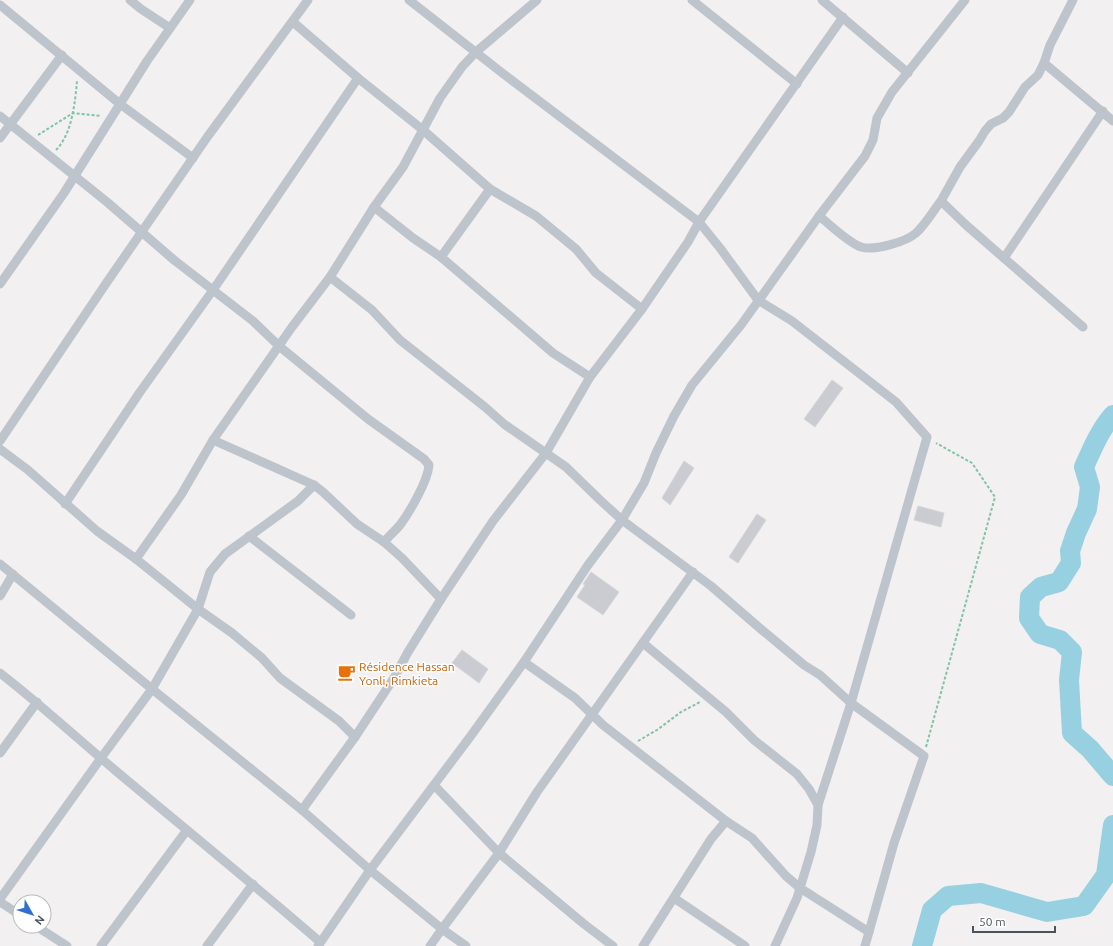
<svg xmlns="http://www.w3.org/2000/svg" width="1113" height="946" viewBox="0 0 1113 946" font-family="Ubuntu,sans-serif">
<rect width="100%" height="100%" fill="#f2f0f0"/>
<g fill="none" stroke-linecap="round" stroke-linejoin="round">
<!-- river -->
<g stroke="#97d0e1" stroke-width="20">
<path d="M 1113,415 C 1100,430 1092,449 1084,467 L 1090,487 L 1087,509 L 1076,533 L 1070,551 L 1071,563 L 1059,582 L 1041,587 L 1030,597 L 1029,618 L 1040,634 L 1060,640 L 1072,652 L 1069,680 L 1072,733 L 1090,749 L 1113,776"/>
<path d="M 922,946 L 932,910 L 948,896 L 981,893 L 1047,912 L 1084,906 L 1106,875 L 1113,825"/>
</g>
</g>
<!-- building -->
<g fill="#cbccd2" stroke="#d5d6db">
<path d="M 832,380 L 843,388 L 815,427 L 804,419 Z"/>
<path d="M 684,461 L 694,468 L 670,505 L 662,498 Z"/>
<path d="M 918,506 L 944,513 L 941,527 L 914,520 Z"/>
<path d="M 757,514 L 766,520 L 738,563 L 729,557 Z"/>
<path d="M 591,572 L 619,592 L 603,615 L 577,597 L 585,585 L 583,584 Z"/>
<path d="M 462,650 L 488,669 L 479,683 L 452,663 Z"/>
</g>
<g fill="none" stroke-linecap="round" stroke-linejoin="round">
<!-- path -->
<g stroke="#81c4a5" stroke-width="2" stroke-dasharray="3 2" stroke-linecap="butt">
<path d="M 38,135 L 73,113 L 101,116"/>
<path d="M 56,150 C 72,134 75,103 77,81"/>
<path d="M 638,741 L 657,730 L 681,712 L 700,702"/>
<path d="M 926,747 L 995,497 L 972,463 L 936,443"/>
</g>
<!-- street -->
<g stroke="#bec4cb" stroke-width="9">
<path d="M 130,0 L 141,9 L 170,28"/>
<path d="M 409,0 L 501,72 L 699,222 L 720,248 L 758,300 L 792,321 L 896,402 L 927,437 L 851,703 L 818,805"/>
<path d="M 692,0 L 797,84"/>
<path d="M 822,0 L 908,73"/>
<path d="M 0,5 L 120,104 L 193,158"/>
<path d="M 293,22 L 358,78 L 423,130 L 490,189 L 536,216 L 576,249 L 596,273 L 642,309"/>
<path d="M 1044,63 L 1113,121"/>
<path d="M 0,116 L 107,202 L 174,260 L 253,321 L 279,346 L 368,419 L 424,459 L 429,465 C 428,481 409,513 400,525 C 395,531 389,536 384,542"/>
<path d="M 0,138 L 62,55"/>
<path d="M 941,201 L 960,167 L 979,141 L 985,131 L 991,124 L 1003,118 L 1009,112 L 1025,87 L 1038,75 L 1044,63 L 1050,45 L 1073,0"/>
<path d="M 374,207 L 413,238 L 441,257 L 553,353 L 590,377"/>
<path d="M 819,216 C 832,226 846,241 861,247 C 874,251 906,242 916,233 C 925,225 933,211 941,201 L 966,225 L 1083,327"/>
<path d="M 441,257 L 490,189"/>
<path d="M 1004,258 L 1103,111"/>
<path d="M 330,277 L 372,310 L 400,340 L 485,407 L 504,424 L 566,467 L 600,500 L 622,520 L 711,586 L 762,630 L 804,665 L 820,675 L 851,703 L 924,756 L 894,843 L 865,946"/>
<path d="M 0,284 L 64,193 L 147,61 L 190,0"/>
<path d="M 213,440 L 314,485 L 323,492 L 357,524 L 384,542 L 402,558 L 441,599"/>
<path d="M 0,441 L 107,282 L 208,136 L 308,0"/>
<path d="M 0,449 L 28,470 L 97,531 L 136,559 L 198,609 L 232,633 L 262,658 L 280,678 L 339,721 L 355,737"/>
<path d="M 65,504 L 140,392 L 213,290 L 358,78"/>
<path d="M 249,536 L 351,615"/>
<path d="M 136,559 L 181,495 L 213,440 L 292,327 L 330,277 L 374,207 L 403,167 L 440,98 L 462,67 L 476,52 L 537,0"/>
<path d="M 0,564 L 152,689 L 302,810 L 370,870 L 442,929 L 430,946"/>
<path d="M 0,596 L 13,574"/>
<path d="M 643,643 L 726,712 L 754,740 L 797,774 L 809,789 L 818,805 L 817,825 L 811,852 L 797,898 L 775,946"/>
<path d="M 524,662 L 575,698 L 603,725 L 726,821 L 752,838 L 786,876 L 800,888 L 869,932"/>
<path d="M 0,673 C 40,704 77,738 116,771 C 184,828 253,884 320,942"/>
<path d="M 0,753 L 37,702"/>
<path d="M 434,785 L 499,853 L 584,924 L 613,946"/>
<path d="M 302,810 L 355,737 L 394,678 L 408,652 L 441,599 L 493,521 L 546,453 L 590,377 L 642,309 L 688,242 L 699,222 L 843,17"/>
<path d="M 674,898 L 745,946"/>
<path d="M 0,899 L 101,758 L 152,689 L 198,609 L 210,572 L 225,554 L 298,501 L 314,485"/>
<path d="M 0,902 L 20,915"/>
<path d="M 36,926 L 67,946"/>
<path d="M 101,946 L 187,830"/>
<path d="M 207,946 L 253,884"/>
<path d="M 318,946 L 370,870 L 470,737 L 524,662 L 588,565 L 622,520 L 644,483 L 656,453 L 674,416 L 692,385 L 741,325 L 819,216 L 865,156 L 873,140 L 877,118 L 892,92 L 965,0"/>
<path d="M 466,946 L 442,929 L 499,853 L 537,792 L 693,572"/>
<path d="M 643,946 L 711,839 L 726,821"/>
</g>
</g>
<!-- icons -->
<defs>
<symbol id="cafe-bare" viewBox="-9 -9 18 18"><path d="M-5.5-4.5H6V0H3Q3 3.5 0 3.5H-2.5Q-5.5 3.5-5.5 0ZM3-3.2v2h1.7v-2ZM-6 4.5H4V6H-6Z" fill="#e8710a" stroke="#fff" stroke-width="2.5" paint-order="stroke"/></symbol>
</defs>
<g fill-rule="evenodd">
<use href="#cafe-bare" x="334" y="660" width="25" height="25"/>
</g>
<g text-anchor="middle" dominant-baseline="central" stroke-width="3" stroke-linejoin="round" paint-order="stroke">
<!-- food labels -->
<g font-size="12" fill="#c56008" stroke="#fff" text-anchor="start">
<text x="359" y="666">Résidence Hassan<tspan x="359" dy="14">Yonli, Rimkieta</tspan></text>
</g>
</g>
<!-- north arrow -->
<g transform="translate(32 914) rotate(129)"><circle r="19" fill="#ffffff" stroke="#b7babd"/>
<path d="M0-3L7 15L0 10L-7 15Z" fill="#3070cc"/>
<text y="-6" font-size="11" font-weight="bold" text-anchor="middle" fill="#4a535b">N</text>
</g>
<!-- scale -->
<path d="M973 926v6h82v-6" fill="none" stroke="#4a535b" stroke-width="2"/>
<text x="979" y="926" font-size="12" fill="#4a535b" stroke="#ffffff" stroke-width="3" paint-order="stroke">50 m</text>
</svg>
